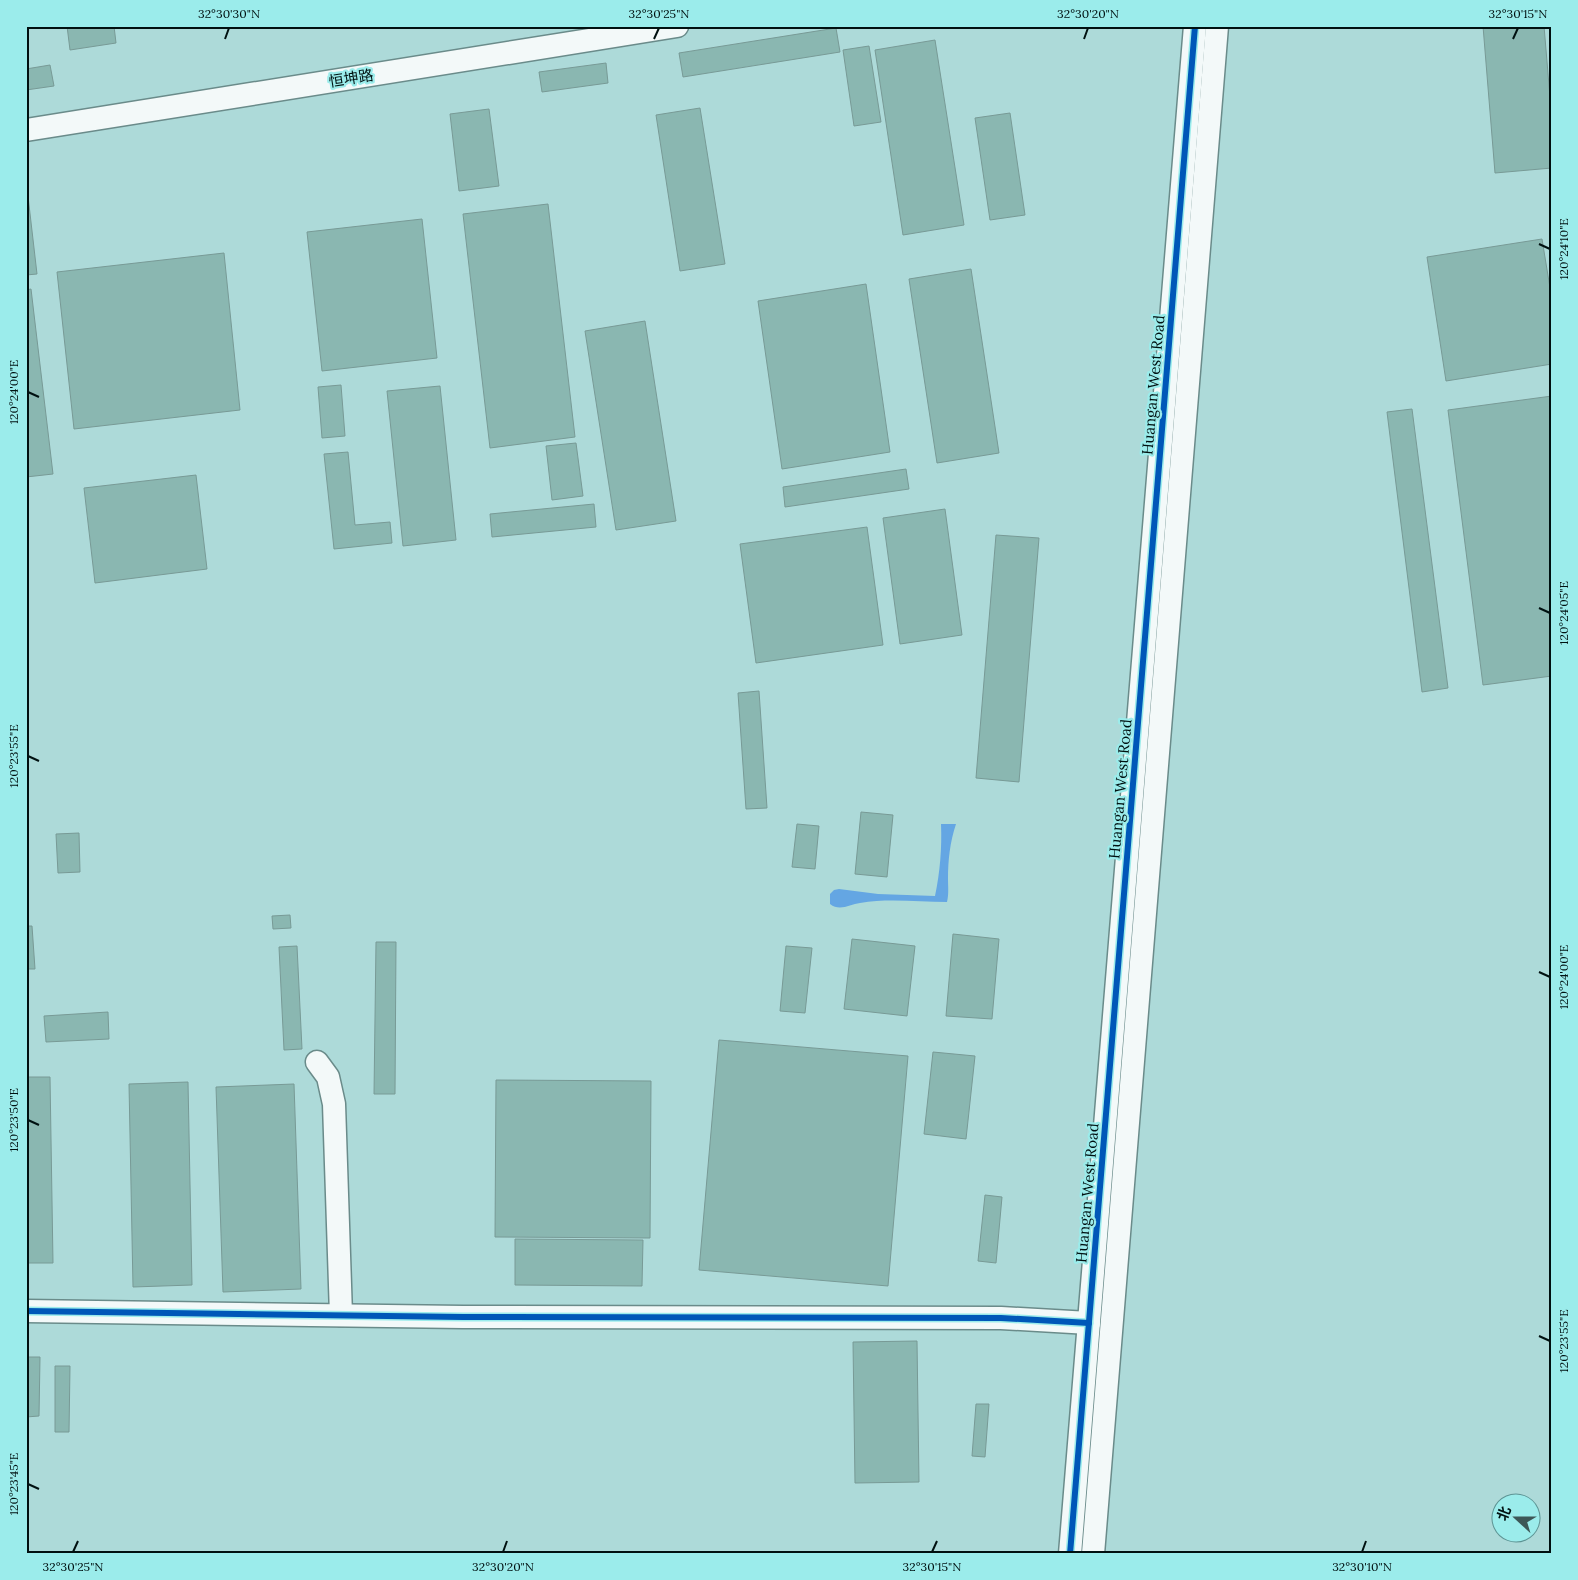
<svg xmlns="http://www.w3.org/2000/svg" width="1578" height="1580" viewBox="0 0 1578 1580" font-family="Lora,'Noto Sans SC',serif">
<rect width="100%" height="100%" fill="#addad9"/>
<!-- water -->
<path fill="#64a6e3" d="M 941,824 L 956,824 C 950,842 948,860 948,879 C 948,887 949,894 947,902 C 919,902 888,898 860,903 C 850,904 840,912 830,904 L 830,894 L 834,890 L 839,889 L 878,894 L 935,896 C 940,872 942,848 941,824 Z"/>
<!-- building -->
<g fill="#8ab7b1" stroke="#789a96">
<path d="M 67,26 L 114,26 L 116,43 L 70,50 Z"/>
<path d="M 1483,26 L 1544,26 L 1552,121 L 1552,168 L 1495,173 Z"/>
<path d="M 836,28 L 840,52 L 683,77 L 679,53 Z"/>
<path d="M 935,40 L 964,225 L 903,235 L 875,50 Z"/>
<path d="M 869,46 L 881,122 L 854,126 L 843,50 Z"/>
<path d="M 606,63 L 608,83 L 542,92 L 539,72 Z"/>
<path d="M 50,65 L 54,86 L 26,90 L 26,69 Z"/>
<path d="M 700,108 L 725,264 L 680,271 L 656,115 Z"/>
<path d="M 489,109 L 499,186 L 459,191 L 450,114 Z"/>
<path d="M 1010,113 L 1025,215 L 990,220 L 975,118 Z"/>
<path d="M 26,179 L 37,274 L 26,275 Z"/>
<path d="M 548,204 L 575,437 L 490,448 L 463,214 Z"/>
<path d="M 422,219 L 437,358 L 322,371 L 307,232 Z"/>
<path d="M 1542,239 L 1552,300 L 1552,364 L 1446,381 L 1427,257 Z"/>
<path d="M 224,253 L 240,410 L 74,429 L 57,272 Z"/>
<path d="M 971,269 L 999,453 L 937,463 L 909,279 Z"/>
<path d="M 866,284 L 890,452 L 782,469 L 758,301 Z"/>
<path d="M 31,289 L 53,474 L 26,477 L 26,290 Z"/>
<path d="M 645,321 L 676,521 L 616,530 L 585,331 Z"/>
<path d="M 341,385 L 345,436 L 322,438 L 318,387 Z"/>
<path d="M 440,386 L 456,540 L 403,546 L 387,391 Z"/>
<path d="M 1552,396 L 1552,676 L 1483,685 L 1448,410 Z"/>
<path d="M 1412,409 L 1448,688 L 1422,692 L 1387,412 Z"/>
<path d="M 576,443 L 583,496 L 552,500 L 546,446 Z"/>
<path d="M 348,452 L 355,525 L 390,522 L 392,543 L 334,549 L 324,454 Z"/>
<path d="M 906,469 L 909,489 L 785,507 L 783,487 Z"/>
<path d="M 196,475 L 207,569 L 95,583 L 84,488 Z"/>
<path d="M 594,504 L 596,527 L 492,537 L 490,514 Z"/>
<path d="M 945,509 L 962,635 L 900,644 L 883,518 Z"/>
<path d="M 867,527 L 883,645 L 756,663 L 740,544 Z"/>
<path d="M 996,535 L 1039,538 L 1019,782 L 976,778 Z"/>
<path d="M 759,691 L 767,808 L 746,809 L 738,693 Z"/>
<path d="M 861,812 L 893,815 L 887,877 L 855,874 Z"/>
<path d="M 797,824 L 819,826 L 815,869 L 792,867 Z"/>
<path d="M 79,833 L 80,872 L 58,873 L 56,834 Z"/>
<path d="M 290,915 L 291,928 L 273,929 L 272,916 Z"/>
<path d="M 26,926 L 32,926 L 35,969 L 26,969 Z"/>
<path d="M 953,934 L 999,939 L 992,1019 L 946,1016 Z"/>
<path d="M 852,939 L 915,946 L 907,1016 L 844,1009 Z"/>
<path d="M 376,942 L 396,942 L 395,1094 L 374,1094 Z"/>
<path d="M 297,946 L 302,1049 L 284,1050 L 279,947 Z"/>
<path d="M 786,946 L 812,948 L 805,1013 L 780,1011 Z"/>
<path d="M 108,1012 L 109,1039 L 46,1042 L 44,1016 Z"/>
<path d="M 719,1040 L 908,1056 L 888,1286 L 699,1270 Z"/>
<path d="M 933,1052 L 975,1056 L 966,1139 L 924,1134 Z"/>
<path d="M 26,1077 L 50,1077 L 53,1263 L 26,1263 Z"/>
<path d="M 496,1080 L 651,1081 L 650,1238 L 495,1237 Z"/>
<path d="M 188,1082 L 192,1285 L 133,1287 L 129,1084 Z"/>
<path d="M 294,1084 L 301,1289 L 223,1292 L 216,1087 Z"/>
<path d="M 985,1195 L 1002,1197 L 996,1263 L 978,1261 Z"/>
<path d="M 515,1239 L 643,1240 L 642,1286 L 515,1285 Z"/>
<path d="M 917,1341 L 919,1482 L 855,1483 L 853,1342 Z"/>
<path d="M 26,1357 L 40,1357 L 39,1416 L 26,1417 Z"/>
<path d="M 55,1366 L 70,1366 L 69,1432 L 55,1432 Z"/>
<path d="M 976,1404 L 989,1404 L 985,1457 L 972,1456 Z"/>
</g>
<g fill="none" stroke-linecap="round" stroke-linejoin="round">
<defs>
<g id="minor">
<path d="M 26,130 L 677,26"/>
<path d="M 317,1062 L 328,1077 L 334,1104 L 341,1315"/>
<path d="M 26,1311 L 463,1317 L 1001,1318 L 1089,1323"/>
<path d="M 1070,1554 L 1195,26"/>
<path d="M 1093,1554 L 1217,26"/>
</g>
</defs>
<!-- minor casing -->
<use href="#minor" stroke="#6a8b8a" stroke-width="25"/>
<!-- minor -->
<use href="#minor" stroke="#f3f9f9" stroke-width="22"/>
<defs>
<g id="cycleway">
<path d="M 26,1311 L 463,1317 L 1001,1318 L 1089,1323"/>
<path d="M 1070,1554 L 1195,26"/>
</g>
</defs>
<!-- cycleway casing -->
<use href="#cycleway" stroke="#9beceb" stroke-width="9"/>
<!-- cycleway -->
<use href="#cycleway" stroke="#0057b8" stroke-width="6"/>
</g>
<!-- ticks -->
<path fill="none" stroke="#011" stroke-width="2" d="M 225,39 L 229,28M 654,39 L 659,28M 1084,39 L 1088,28M 1513,39 L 1518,28M 1539,244 L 1550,249M 28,392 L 39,397M 1539,608 L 1550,613M 28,756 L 39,761M 1539,972 L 1550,977M 28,1120 L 39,1125M 1539,1336 L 1550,1341M 28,1484 L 39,1489M 73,1552 L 78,1541M 503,1552 L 507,1541M 932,1552 L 937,1541M 1362,1552 L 1366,1541"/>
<g text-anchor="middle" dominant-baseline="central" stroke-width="4.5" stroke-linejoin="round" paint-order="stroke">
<!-- street labels -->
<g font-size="15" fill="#011" stroke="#9beceb">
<text transform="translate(351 78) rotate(-9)">恒坤路</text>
<text transform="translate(1153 385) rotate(-85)">Huangan West Road</text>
<text transform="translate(1120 789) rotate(-85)">Huangan West Road</text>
<text transform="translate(1087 1193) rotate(-85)">Huangan West Road</text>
</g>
</g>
<!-- border -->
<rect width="1578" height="1580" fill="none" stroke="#9beceb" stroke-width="55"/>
<!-- north arrow -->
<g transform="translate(1516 1518) rotate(291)"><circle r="24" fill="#9beceb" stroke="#5d9494"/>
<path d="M0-4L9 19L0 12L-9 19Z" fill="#3d5757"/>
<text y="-8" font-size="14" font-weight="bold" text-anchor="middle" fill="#001111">北</text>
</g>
<rect x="28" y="28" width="1522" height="1524" fill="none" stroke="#011" stroke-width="2"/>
<g font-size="12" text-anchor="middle" fill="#011">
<text x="229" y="18">32°30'30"N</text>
<text x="659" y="18">32°30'25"N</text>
<text x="1088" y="18">32°30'20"N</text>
<text x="1518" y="18">32°30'15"N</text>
<text transform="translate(1564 249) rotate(-90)" y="4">120°24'10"E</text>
<text transform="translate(14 392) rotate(-90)" y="4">120°24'00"E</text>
<text transform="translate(1564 613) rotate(-90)" y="4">120°24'05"E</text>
<text transform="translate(14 756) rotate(-90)" y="4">120°23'55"E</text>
<text transform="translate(1564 977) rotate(-90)" y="4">120°24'00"E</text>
<text transform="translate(14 1120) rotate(-90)" y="4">120°23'50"E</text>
<text transform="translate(1564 1341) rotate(-90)" y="4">120°23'55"E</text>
<text transform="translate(14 1484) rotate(-90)" y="4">120°23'45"E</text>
<text x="73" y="1571">32°30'25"N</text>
<text x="503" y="1571">32°30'20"N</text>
<text x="932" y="1571">32°30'15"N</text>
<text x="1362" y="1571">32°30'10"N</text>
</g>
</svg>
